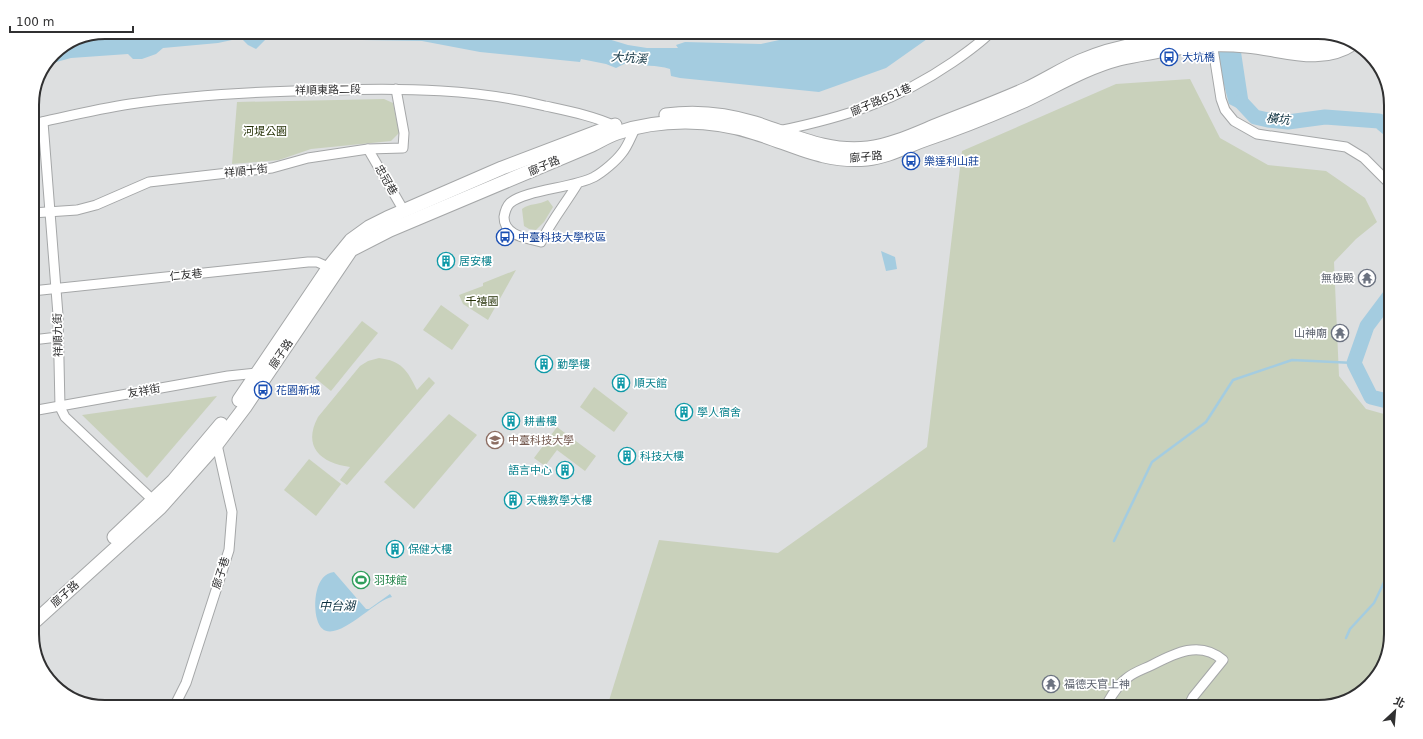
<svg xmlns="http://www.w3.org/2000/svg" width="1423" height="739" viewBox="0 0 1423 739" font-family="'DejaVu Sans','Noto Sans TC',sans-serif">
<rect width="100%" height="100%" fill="#dddfe0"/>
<!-- green -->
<g fill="#c9d1bb">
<path d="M 1190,79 L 1220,138 L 1268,165 L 1326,171 L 1365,198 L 1377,222 L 1356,239 L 1334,262 L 1339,376 L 1366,409 L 1391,416 L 1391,634 L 1383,666 L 1358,695 L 1318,707 L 607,707 L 659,540 L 778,553 L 927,447 L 962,151 L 1116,84 Z"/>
<path d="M 384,99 L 393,103 L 399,133 L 391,141 L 311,149 L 279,160 L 232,164 L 237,102 Z"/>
<path d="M 548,200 L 553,207 L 544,222 L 536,230 L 529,229 L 524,226 L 522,209 C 530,203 539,205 548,200 Z"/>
<path d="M 516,270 L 488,320 L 463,304 L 459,295 L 483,286 L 483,283 Z"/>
<path d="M 441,305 L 469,325 L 452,350 L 423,330 Z"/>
<path d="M 362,321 L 378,333 L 331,391 L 315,378 Z"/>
<path d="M 379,358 C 402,361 407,370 417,390 L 429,377 L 435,383 L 347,485 L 340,480 L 350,467 C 321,463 302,447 318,417 L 360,366 L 368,361 Z"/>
<path d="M 594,387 L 628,413 L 614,432 L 580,407 Z"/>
<path d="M 217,396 L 147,478 L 82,415 Z"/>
<path d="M 449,414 L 477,435 L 414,509 L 384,482 Z"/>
<path d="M 557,427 L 596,456 L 585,471 L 557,450 L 545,466 L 534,458 Z"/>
<path d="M 309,459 L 341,484 L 316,516 L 284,490 Z"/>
</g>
<!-- water -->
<g fill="#a4cce0">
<path d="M 105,32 L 308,32 L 270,35 L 256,49 L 248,45 L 241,38 L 218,43 L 163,48 L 156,54 L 142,59 L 133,59 L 128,54 L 71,58 L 49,64 C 59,41 82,37 105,32 Z"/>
<path d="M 313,32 L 520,32 L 541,34 L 545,32 L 585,32 L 628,45 L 647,48 L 678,48 L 676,45 L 685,42 L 761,44 L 816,32 L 937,32 L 886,68 L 819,92 L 680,78 L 671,76 L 670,69 C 656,64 643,68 630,61 L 616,68 L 606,64 L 581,59 L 580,62 L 480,52 L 422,41 L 362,40 Z"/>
<path d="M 1215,32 L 1238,32 L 1249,105 L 1255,117 L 1229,104 L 1223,81 Z"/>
<path d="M 881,251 L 895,257 L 897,269 L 886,271 Z"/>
<path d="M 334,572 L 366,609 L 369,609 L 390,594 L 392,597 C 374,599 327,656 317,619 C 313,604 315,574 334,572 Z"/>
</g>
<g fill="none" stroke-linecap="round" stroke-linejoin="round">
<!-- stream -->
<g stroke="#a4cce0" stroke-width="2.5">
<path d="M 1114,541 L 1152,462 L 1206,422 L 1233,380 L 1292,360 L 1354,363"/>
<path d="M 1346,638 L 1350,629 L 1374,603 L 1391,568"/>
</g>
<!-- river -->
<g stroke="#a4cce0" stroke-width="15">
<path d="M 1241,102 L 1255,117 L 1268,120 L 1288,122 L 1325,117 L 1379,121 L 1391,131"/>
<path d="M 1391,294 L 1367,326 L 1354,363 L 1371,397 L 1391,402"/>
</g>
<defs>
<g id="minor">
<path d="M 1211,36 L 1221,99 L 1225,110 L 1234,121 L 1257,134 L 1346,147 L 1364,158 L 1391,185"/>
<path d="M 43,122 L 58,315 L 60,407 L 65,417 L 156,503"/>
<path d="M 32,124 C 65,117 97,109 130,104 C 198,94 266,91 335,90 C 406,88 476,89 545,106 C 568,111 594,116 615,126"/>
<path d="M 778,131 C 846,117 896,101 953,62 C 966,53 980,43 991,32"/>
<path d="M 368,149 L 404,211"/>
<path d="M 578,183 C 566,203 551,221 541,242 C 527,238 504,236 504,217 C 505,211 506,207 510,203 C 525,190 573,188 594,177 C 603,172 616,161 622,153 C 628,146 631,136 635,129"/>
<path d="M 32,213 L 77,210 L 96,205 L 149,182 L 272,168 L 308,158 L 368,149 L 403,148 L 404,133 L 396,89"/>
<path d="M 32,291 L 308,262 L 317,262 L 333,269"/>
<path d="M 32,340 L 58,337"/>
<path d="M 32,411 L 228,376 L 257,373"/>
<path d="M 174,707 L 186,683 L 229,550 L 232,512 L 216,440"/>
<path d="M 1105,707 C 1111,697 1117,685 1127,678 C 1134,672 1144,669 1152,665 C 1175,653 1200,640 1223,660 L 1193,697 L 1188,707"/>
</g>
<g id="secondary">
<path d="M 1253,38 L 1317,46 L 1346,39"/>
<path d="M 666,115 C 695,111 726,114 755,123 C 793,135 827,153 868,148 C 892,145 915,134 937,125 C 967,113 997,102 1026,89 C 1045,80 1062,69 1080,61 C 1119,44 1162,39 1204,37"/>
<path d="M 239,400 L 329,267 L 351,240 L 369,227 L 387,218 L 502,168 L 615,125"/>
<path d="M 114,537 L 173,481 L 221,424"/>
<path d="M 32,624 L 160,508 L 217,444 L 245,407 L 351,250 L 390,230 L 592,145 C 600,141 608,136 617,133 C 661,118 711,119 755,133 C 794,145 824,163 867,159 C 888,157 907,146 927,139 C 960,128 992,115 1024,101 C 1056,86 1085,68 1119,59 C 1135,55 1151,53 1166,50 C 1193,45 1219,43 1246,46 C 1283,49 1320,66 1354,43"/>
</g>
</defs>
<!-- minor casing -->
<use href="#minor" stroke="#a5a7a8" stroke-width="11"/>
<!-- secondary casing -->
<use href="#secondary" stroke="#a5a7a8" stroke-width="15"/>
<!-- minor -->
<use href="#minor" stroke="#fff" stroke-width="9"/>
<!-- secondary -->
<use href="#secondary" stroke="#fff" stroke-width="13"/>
</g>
<!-- icons -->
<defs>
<symbol id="bus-ring" viewBox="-11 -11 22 22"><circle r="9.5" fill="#fff" stroke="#1a4fb4" stroke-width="1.5"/><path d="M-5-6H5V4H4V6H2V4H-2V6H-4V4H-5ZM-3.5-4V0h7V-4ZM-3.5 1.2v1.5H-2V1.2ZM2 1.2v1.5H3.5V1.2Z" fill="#1a4fb4"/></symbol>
<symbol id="building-ring" viewBox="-11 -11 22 22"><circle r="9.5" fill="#fff" stroke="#0f9aa8" stroke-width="1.5"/><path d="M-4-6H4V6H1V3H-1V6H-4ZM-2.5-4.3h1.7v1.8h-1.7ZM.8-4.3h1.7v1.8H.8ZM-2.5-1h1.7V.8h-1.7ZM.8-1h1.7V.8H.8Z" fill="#0f9aa8"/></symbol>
<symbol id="temple-ring" viewBox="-11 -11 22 22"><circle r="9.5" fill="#fff" stroke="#6b7280" stroke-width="1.5"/><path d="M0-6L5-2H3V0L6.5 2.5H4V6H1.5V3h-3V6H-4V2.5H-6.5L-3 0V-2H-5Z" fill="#6b7280"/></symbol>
<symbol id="university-ring" viewBox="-11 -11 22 22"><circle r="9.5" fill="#fff" stroke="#8d6e63" stroke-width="1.5"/><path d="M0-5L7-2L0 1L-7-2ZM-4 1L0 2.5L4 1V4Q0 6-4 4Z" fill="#8d6e63"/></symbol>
<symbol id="stadium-ring" viewBox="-11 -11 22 22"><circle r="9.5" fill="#fff" stroke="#2e9e5b" stroke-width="1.5"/><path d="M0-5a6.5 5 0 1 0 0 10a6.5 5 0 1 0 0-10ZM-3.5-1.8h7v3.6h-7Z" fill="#2e9e5b"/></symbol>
</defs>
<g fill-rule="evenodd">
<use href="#bus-ring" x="1159" y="47" width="20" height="20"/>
<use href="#bus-ring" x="901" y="151" width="20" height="20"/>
<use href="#bus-ring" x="495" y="227" width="20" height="20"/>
<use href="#building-ring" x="436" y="251" width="20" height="20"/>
<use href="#temple-ring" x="1357" y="268" width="20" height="20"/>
<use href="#temple-ring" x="1330" y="323" width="20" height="20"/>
<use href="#building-ring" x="534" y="354" width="20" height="20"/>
<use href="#building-ring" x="611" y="373" width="20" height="20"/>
<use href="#bus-ring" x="253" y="380" width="20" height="20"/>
<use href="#building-ring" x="674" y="402" width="20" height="20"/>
<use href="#building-ring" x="501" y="411" width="20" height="20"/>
<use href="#university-ring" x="485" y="430" width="20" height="20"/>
<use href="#building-ring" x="617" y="446" width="20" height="20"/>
<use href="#building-ring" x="555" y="460" width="20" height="20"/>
<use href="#building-ring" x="503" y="490" width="20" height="20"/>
<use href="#building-ring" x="385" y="539" width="20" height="20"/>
<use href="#stadium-ring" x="351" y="570" width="20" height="20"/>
<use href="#temple-ring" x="1041" y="674" width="20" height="20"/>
</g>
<g text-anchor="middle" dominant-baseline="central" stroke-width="3.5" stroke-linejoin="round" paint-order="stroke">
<!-- transit labels -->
<g font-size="11" fill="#164399" stroke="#fff" text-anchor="start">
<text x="1182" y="57">大坑橋</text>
<text x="924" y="161">樂達利山莊</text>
<text x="518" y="237">中臺科技大學校區</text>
<text x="276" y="390">花園新城</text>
</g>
<!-- street labels -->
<g font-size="11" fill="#303031" stroke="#fff">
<text transform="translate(328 90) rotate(-1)">祥順東路二段</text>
<text transform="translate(881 100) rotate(-23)">廍子路651巷</text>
<text transform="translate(866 157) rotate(-5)">廍子路</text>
<text transform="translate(544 166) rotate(-23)">廍子路</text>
<text transform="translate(246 171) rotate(-6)">祥順十街</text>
<text transform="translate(386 180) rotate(60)">忠冠巷</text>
<text transform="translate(186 275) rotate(-6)">仁友巷</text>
<text transform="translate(58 335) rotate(-91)">祥順九街</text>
<text transform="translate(281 354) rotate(-56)">廍子路</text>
<text transform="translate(144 391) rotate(-10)">友祥街</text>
<text transform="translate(221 573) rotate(-72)">廍子巷</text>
<text transform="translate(65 594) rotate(-42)">廍子路</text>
</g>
<!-- park labels -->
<g font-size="11" fill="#263207" stroke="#fff">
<text x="265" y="131">河堤公園</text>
<text x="482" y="301">千禧園</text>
</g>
<!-- culture labels -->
<g font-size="11" fill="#0d838f" stroke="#fff" text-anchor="start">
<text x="459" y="261">居安樓</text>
<text x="557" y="364">勤學樓</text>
<text x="634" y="383">順天館</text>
<text x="697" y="412">學人宿舍</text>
<text x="524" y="421">耕書樓</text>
<text x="640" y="456">科技大樓</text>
<text x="552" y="470" text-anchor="end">語言中心</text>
<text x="526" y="500">天機教學大樓</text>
<text x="408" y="549">保健大樓</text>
</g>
<!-- worship labels -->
<g font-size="11" fill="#5b616d" stroke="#fff" text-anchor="end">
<text x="1354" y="278">無極殿</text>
<text x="1327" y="333">山神廟</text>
<text x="1064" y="684" text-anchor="start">福德天官上神</text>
</g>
<!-- education labels -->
<g font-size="11" fill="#785e54" stroke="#fff" text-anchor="start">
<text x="508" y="440">中臺科技大學</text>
</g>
<!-- leisure labels -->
<g font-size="11" fill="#27864d" stroke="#fff" text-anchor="start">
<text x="374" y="580">羽球館</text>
</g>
<!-- water labels -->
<g font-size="12" font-style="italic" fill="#0d3140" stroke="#fff">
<text transform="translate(629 58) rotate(4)">大坑溪</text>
<text transform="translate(1278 119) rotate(6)">橫坑</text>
<text x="337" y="606">中台湖</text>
</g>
</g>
<!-- crop -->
<path d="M0 0H1423V739H0ZM105 39H1318A66 66 0 0 1 1384 105V634A66 66 0 0 1 1318 700H105A66 66 0 0 1 39 634V105A66 66 0 0 1 105 39Z" fill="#fff" fill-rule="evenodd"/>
<path fill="none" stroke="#303031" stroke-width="2" d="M105 39H1318A66 66 0 0 1 1384 105V634A66 66 0 0 1 1318 700H105A66 66 0 0 1 39 634V105A66 66 0 0 1 105 39Z"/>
<!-- north arrow -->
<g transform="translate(1395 711) rotate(26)" stroke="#ffffff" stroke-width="3" paint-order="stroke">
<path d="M0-3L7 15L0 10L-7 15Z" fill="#303031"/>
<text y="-6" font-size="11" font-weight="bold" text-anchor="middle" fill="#303031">北</text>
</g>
<!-- scale -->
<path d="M10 26v6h123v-6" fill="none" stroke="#303031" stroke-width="2"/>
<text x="16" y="26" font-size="12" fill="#303031" stroke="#ffffff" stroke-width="3" paint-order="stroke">100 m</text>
</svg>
